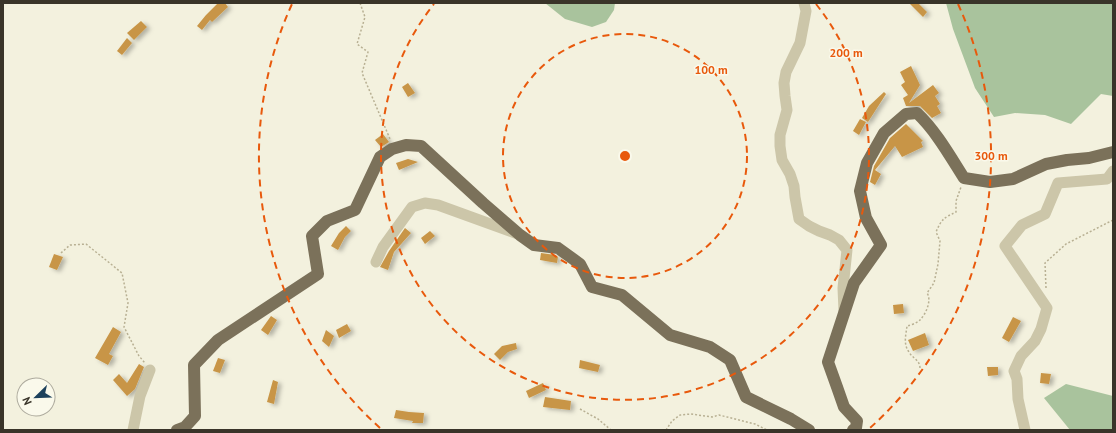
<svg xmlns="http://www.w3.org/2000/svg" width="1116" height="433" viewBox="0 0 1116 433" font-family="'PT Sans',sans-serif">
<defs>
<filter id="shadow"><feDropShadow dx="3.5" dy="2" stdDeviation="2" flood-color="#0004"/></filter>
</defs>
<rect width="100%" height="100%" fill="#f3f1de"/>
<!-- green -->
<g fill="#a9c39d">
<path d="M 545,3 L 615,3 L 614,10 L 606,22 L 592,27 L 565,19 Z"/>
<path d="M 946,3 L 1113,3 L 1113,96 L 1101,94 L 1071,124 L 1045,115 L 1015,113 L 994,117 L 975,88 L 953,29 Z"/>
<path d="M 1066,384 L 1113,396 L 1113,430 L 1070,430 L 1044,398 Z"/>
</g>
<!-- building -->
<g fill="#c89546" filter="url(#shadow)">
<path d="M 218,3 L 225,3 L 228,7 L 212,22 L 210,20 L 202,30 L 197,26 L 206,15 Z"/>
<path d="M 909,3 L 918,3 L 927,12 L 923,17 Z"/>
<path d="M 141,21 L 147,27 L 134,40 L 127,33 Z"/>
<path d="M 127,38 L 132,43 L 122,55 L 117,51 Z"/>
<path d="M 911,66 L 920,85 L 909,103 L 933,85 L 939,93 L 935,96 L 940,104 L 937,106 L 941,113 L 932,118 L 920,106 L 906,106 L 903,98 L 908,95 L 901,85 L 905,82 L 900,72 Z"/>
<path d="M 408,83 L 415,93 L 408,97 L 402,87 Z"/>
<path d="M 884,92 L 886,94 L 868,122 L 862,118 L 869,106 Z"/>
<path d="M 860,119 L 866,122 L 859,135 L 853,131 Z"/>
<path d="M 906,124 L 923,141 L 921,142 L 923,147 L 902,157 L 895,146 L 875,170 L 881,174 L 875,185 L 870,182 L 874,166 L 890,138 Z"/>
<path d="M 383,134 L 389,142 L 381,147 L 375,140 Z"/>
<path d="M 408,159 L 418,162 L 399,170 L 396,163 Z"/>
<path d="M 346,226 L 351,231 L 345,237 L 338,250 L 331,246 L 339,233 Z"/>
<path d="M 405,228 L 411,233 L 394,252 L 388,270 L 380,267 L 389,251 Z"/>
<path d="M 430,231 L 435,236 L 425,244 L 421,238 Z"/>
<path d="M 541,253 L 555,255 L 558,257 L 557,263 L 540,260 Z"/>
<path d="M 54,254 L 63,257 L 57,270 L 49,267 Z"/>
<path d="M 903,304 L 904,313 L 894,314 L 893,305 Z"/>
<path d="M 271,316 L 277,320 L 268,335 L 261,330 Z"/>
<path d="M 1013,317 L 1021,321 L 1009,342 L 1002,338 Z"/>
<path d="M 347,324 L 351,331 L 339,338 L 336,330 Z"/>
<path d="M 113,327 L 121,332 L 109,354 L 113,356 L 108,365 L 95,358 Z"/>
<path d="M 326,330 L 334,336 L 329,347 L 322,341 Z"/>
<path d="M 925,333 L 929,345 L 913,351 L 908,340 Z"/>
<path d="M 516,343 L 517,349 L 508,352 L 500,360 L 494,354 L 502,346 Z"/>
<path d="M 218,358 L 225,360 L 220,373 L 213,371 Z"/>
<path d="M 580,360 L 600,365 L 598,372 L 579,368 Z"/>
<path d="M 139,364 L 144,367 L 135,389 L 127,396 L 113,380 L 119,374 L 127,383 Z"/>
<path d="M 987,367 L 998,367 L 998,375 L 988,376 Z"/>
<path d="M 1041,373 L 1051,374 L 1049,384 L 1040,383 Z"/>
<path d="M 273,380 L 278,382 L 274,404 L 267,402 Z"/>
<path d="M 543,383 L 546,390 L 529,398 L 526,391 Z"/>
<path d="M 545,397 L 571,401 L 570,410 L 543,407 Z"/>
<path d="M 396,410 L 409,412 L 424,413 L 423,423 L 412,423 L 413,421 L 394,418 Z"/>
</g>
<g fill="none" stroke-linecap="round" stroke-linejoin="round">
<!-- path -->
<g stroke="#b8b093" stroke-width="1.5" stroke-dasharray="2 2" stroke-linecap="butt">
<path d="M 360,3 L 365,17 L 357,44 L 368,52 L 362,73 L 390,139"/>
<path d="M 61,253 L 70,245 L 86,244 L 122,273 L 128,303 L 124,327 L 139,356 L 145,363"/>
<path d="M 1046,288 L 1045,263 L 1066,244 L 1113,220"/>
<path d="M 920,368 C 920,360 912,358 909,352 C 903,344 906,335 907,326 C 911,325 917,323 920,320 C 926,314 932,300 927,293 L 934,283 L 938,264 L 940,241 L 936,232 C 942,218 944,218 956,212 L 956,201 L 961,187"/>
<path d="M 580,409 L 598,419 L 611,430"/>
<path d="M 666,430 L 672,421 L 680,415 L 691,414 L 712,417 L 719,415 L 755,424 L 767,430"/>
</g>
<!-- minor -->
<g stroke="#ccc6a9" stroke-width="11">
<path d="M 804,3 L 806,11 L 800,43 L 786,72 L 784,83 L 785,96 L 787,110 L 780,135 L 780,146 L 782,160 L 790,174 L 794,186 L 795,197 L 799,219 L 809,226 L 819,231 L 830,235 L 839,240 L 847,250 L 843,288 L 844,311"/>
<path d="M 376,262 L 383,247 L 412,207 L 425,203 L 438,205 L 518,234"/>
<path d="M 133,430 L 140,396 L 150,370"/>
<path d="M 1025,430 L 1018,399 L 1017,379 L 1014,371 L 1021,356 L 1035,341 L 1041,329 L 1047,308 L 1005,246 L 1022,225 L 1045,214 L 1058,183 L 1107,179 L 1113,171"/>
</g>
<!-- major -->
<g stroke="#7b715a" stroke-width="12">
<path d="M 177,430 L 185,427 L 195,416 L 194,365 L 218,340 L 318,274 L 312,236 L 327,221 L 355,210 L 380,157 L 392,149 L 406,145 L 421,146 L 483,203 L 520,235 L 534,245 L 558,248 L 580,264 L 592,287 L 622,295 L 670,335 L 710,347 L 730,360 L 746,397 L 791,419 L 809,430"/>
<path d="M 853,430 L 856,428 L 857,421 L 844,407 L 837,387 L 828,362 L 854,283 L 881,245 L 866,218 L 860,191 L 867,163 L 884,133 L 906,114 L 917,113 C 936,131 950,156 964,178 L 990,182 L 1013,179 L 1046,164 L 1067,160 L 1089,158 L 1113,152"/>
</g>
</g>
<!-- distance rings -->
<g fill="none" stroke="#e8590c" stroke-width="2" stroke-dasharray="7 5">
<circle cx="625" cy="156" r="122"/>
<path d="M816 4A244 244 0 1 1 434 4"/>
<path d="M380 428A366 366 0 0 1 292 4M958 4A366 366 0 0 1 870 428"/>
</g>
<circle cx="625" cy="156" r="6" fill="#e8590c" stroke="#faf9eb" stroke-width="2"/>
<g font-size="12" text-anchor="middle" font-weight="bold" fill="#e8590c" stroke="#faf9eb" stroke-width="3" stroke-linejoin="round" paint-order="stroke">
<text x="846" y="57">200 m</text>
<text x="711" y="74">100 m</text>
<text x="991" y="160">300 m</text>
</g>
<!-- border -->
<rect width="1116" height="433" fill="none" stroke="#393429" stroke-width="8"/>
<!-- north arrow -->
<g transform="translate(36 397) rotate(247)"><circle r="19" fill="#faf9eb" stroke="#adaa9d"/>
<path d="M0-3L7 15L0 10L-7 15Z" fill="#1d415c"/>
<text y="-6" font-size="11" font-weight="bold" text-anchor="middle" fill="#393429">N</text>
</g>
</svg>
